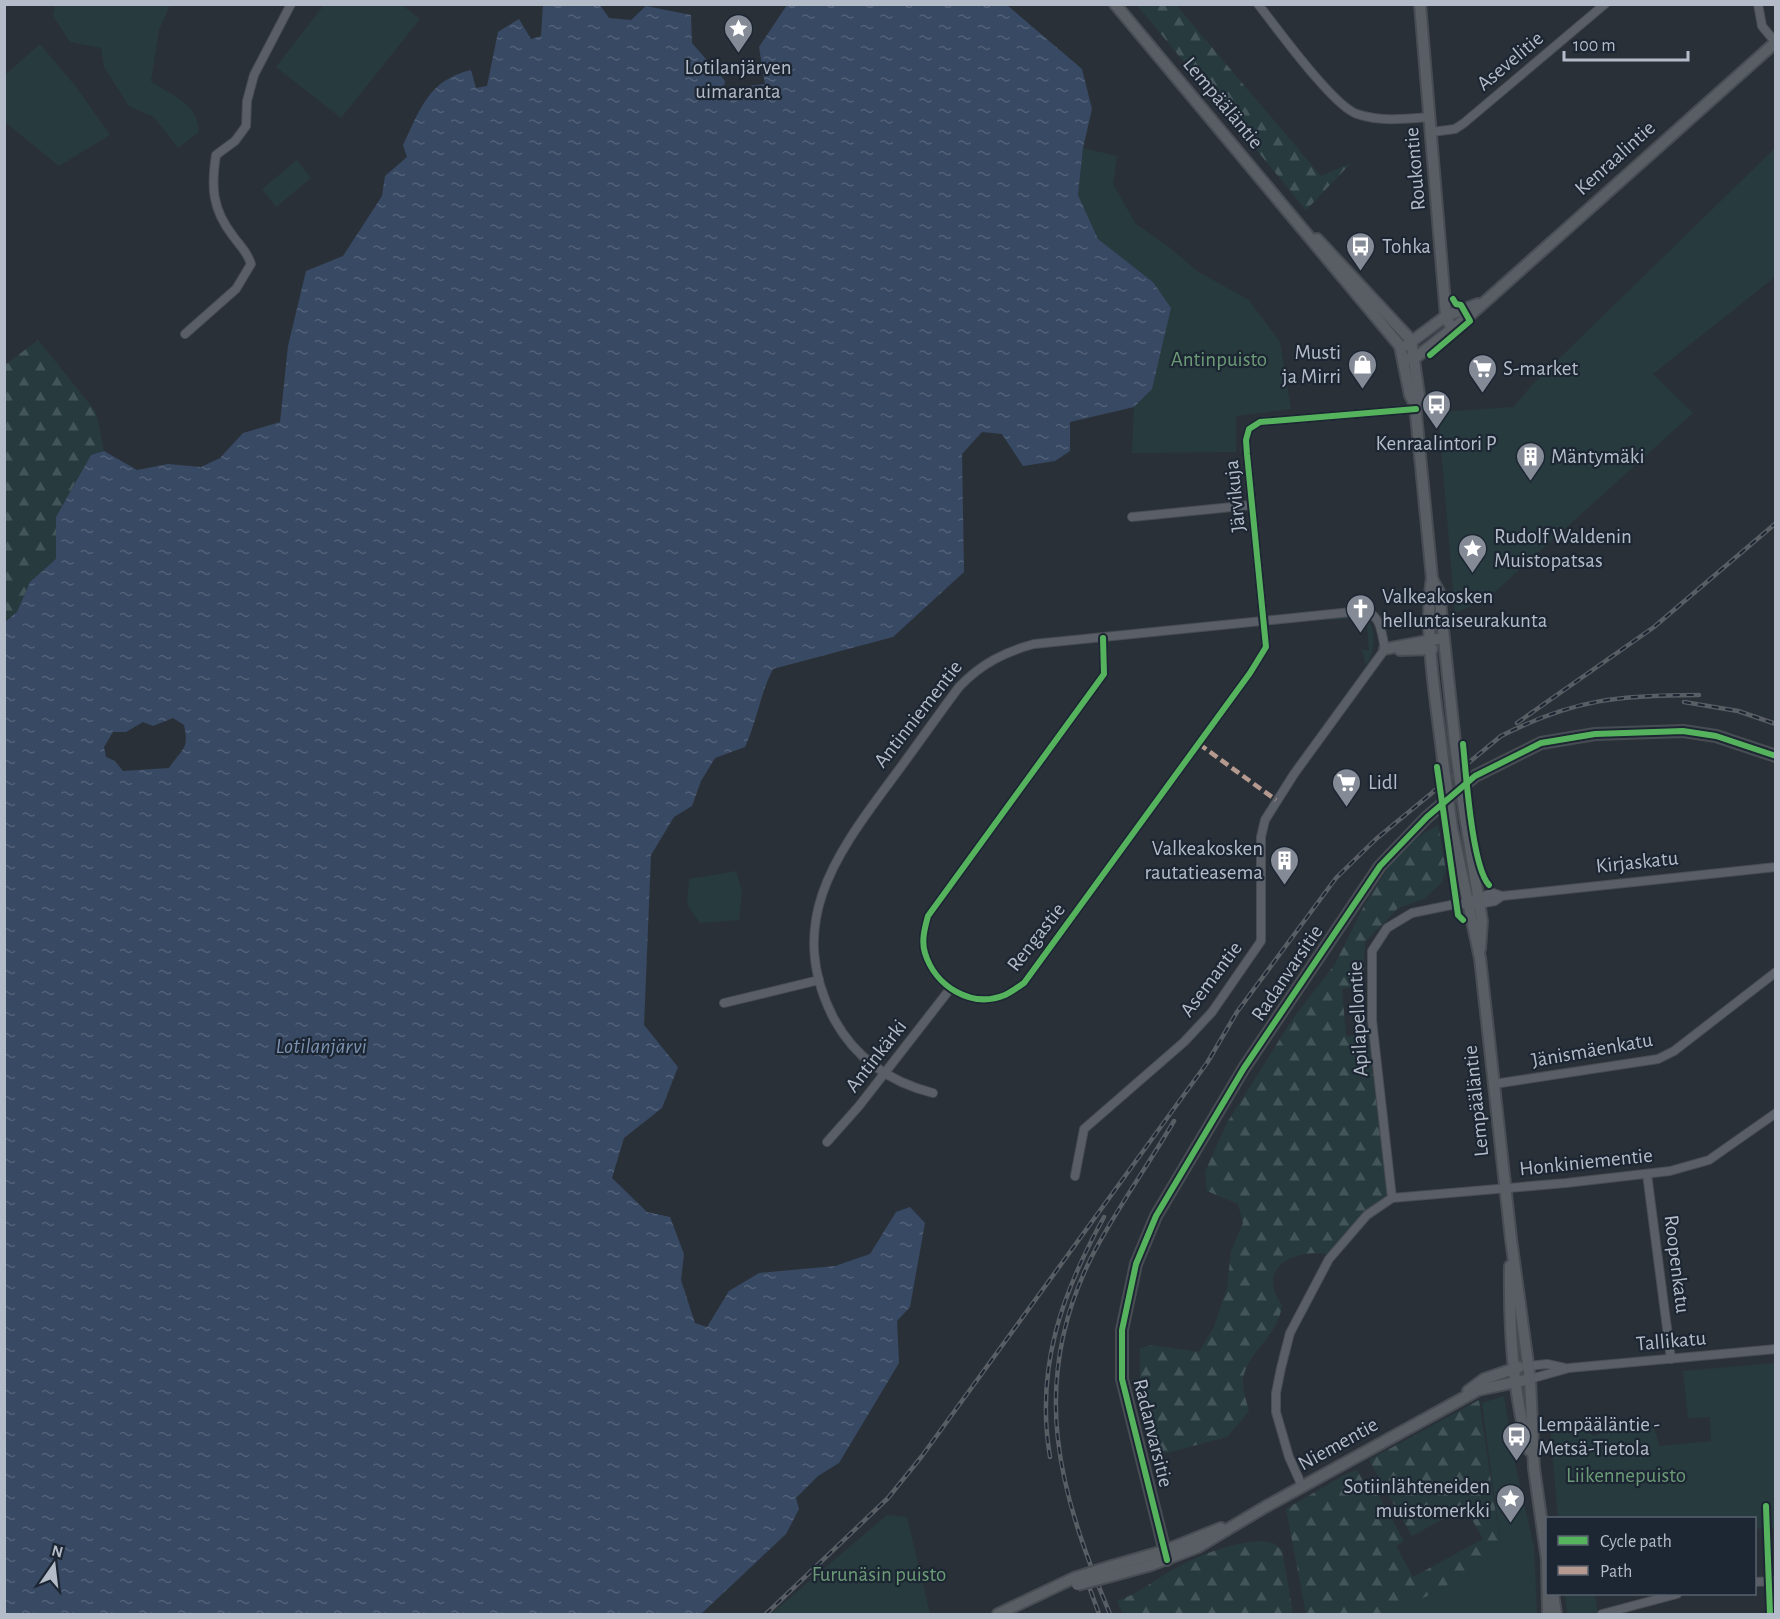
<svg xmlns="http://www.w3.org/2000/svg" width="1780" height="1619" viewBox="0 0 1780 1619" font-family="'Alegreya Sans',sans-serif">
<defs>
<pattern id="forest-firs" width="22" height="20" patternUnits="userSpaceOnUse" patternTransform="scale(1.5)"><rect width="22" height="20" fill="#273a3e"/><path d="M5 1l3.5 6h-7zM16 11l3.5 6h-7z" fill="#445559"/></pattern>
<pattern id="water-ripples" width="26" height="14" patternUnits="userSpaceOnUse" patternTransform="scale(1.5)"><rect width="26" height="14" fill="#384963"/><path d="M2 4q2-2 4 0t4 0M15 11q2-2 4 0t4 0" fill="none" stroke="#526178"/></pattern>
</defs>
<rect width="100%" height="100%" fill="#2a3038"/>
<!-- green -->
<g fill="#273a3e">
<path d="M 55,5 L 170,5 L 159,30 L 151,81 C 173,97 197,102 199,132 L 178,148 L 154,117 L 129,106 L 104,67 L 101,48 L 70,42 L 53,16 Z"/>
<path d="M 324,5 L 402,5 L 420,19 L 341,118 L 276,67 Z"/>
<path d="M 40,44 L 77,88 L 110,135 L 59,166 L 5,122 L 5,75 Z"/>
<path d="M 1083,148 L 1117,156 L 1113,184 L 1136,224 L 1169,247 L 1197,271 L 1249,300 L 1280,342 L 1291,409 L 1236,416 L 1236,452 L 1132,453 L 1134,407 L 1152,389 L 1153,282 L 1098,239 L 1078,195 Z"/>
<path d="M 1775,148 L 1775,277 L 1653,374 L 1693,413 L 1486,600 L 1455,613 L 1438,412 L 1514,407 L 1530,387 Z"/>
<path d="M 297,160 L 311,178 L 276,207 L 262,189 Z"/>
<path d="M 1364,615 C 1377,626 1376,653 1366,665 L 1362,651 L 1355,648 L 1369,651 L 1367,626 L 1363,618 L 1331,620 L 1331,618 Z"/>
<path d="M 736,871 L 742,892 L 739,920 L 700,923 L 687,905 L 689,879 Z"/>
<path d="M 1775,1363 L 1775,1528 L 1755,1529 L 1754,1518 L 1558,1518 L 1550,1426 L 1585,1431 L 1594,1436 L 1619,1426 L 1653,1422 L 1659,1446 L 1711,1441 L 1710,1417 L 1688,1418 L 1683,1371 Z"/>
<path d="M 1504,1396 L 1515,1464 L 1534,1547 L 1537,1613 L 1403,1614 L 1407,1607 L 1502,1555 L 1482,1403 Z"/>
<path d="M 887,1515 L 907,1517 L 930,1614 L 771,1614 Z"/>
<path d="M 1565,1594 L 1595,1594 L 1598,1614 L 1567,1614 Z"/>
</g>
<!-- forest -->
<g fill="url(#forest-firs)">
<path d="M 1137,5 L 1176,5 L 1321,176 L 1351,163 L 1306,210 Z"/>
<path d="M 38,340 L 96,412 L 104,451 L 91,455 L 56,517 L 56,559 L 30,582 L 17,612 L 5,622 L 5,365 Z"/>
<path d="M 1438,825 L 1446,870 L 1442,882 L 1424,899 L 1398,908 L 1365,942 L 1363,985 L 1342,989 L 1346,1036 L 1368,1034 L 1387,1191 L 1386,1196 L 1346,1233 L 1331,1255 C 1297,1247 1254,1266 1282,1305 C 1278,1338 1243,1354 1243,1383 C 1243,1392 1247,1403 1249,1411 L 1227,1437 L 1155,1456 L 1140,1397 L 1140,1348 L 1151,1345 L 1199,1352 L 1214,1327 L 1227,1288 L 1231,1251 L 1243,1223 L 1238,1204 L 1207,1191 L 1205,1172 L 1227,1123 L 1292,1020 L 1335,964 L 1365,904 L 1392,862 L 1413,840 Z"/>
<path d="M 1479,1400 L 1502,1555 L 1407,1607 L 1403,1614 L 1306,1614 L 1286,1509 L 1346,1474 L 1357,1470 L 1368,1490 L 1374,1487 L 1404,1541 L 1396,1546 L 1413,1577 L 1483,1539 L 1465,1507 L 1412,1536 L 1369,1460 Z"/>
<path d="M 1259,1541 L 1273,1543 L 1282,1550 L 1293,1614 L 1123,1614 L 1117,1601 C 1139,1594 1154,1580 1174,1569 C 1199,1555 1230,1543 1259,1541 Z"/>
</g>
<!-- water -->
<path fill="url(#water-ripples)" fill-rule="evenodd" d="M 543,5 L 600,5 L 609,18 L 631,20 L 646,6 L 691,15 L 692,43 L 725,81 L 722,98 L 730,101 L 740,87 L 765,84 L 759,47 L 787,5 L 1007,5 L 1082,69 L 1092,109 L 1083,148 L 1078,195 L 1098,239 L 1153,282 L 1171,308 L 1152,389 L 1134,407 L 1070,422 L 1070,451 L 1055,461 L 1023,466 L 1002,434 L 982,432 L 962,454 L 964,572 L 893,637 L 773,669 C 760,694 757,721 745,747 L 715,758 L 701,781 L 692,806 L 674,817 L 651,855 L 644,1025 L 678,1067 L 662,1108 L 624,1138 L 612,1178 L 647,1212 L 670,1217 L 684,1254 L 681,1280 L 695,1323 L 707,1327 L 729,1291 L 759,1273 L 835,1266 L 870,1254 L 896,1212 L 910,1207 L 925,1223 L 910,1307 L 897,1321 L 899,1363 L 839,1463 L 818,1476 L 796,1498 L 799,1509 L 786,1534 L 701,1614 L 5,1614 L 5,622 L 17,612 L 30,582 L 56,559 L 56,517 L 91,455 L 104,451 L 137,470 L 168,464 L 201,467 L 220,458 L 243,433 L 280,422 L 288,346 L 306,271 L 343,256 L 382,196 L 385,176 L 407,157 L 403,145 C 420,110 428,80 471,70 L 476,88 L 487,86 L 498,32 L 519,19 L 531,39 L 541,36 ZM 173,718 L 184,725 C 190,750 181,749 169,768 L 123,771 L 115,761 L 106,757 L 104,747 L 113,732 L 126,732 L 143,722 L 153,726 Z"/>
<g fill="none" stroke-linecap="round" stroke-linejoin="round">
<defs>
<g id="street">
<path d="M 1258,4 C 1276,27 1333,106 1357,114 C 1381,122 1405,119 1430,117"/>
<path d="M 1758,4 L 1762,26 L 1776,43"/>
<path d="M 1432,132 L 1455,129 L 1464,123 L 1605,4"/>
<path d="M 185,334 L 236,289 L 251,264 C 247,251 240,246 233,236 C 212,209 211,187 216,155 L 235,141 L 246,126 L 247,101 L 254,75 L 291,4"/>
<path d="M 1132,517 L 1252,505"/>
<path d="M 1103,638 L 1104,674 L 928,916 C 925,927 921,941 925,953 C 935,986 971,1009 1005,995 C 1011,992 1018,987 1024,983 L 1250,673 L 1266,647 L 1247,454 L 1246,440 L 1249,429 L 1260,422 L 1416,409"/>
<path d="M 1474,899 L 1493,893 L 1502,896 L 1776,867"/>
<path d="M 724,1003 L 819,980"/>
<path d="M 1494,1084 L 1658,1059 L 1674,1051 L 1776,972"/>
<path d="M 933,1093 C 889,1082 856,1059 834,1019 C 785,925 834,857 889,783 C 913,751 935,719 959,687 C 981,664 1004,652 1034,644 L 1361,611 C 1382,613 1381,632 1385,649 L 1294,774 L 1265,820 L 1261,837 L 1261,941 L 1212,1012 L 1184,1042 L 1084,1129 L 1075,1176"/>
<path d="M 827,1142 L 859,1106 L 950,989"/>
<path d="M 1647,1174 L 1671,1359"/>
<path d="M 1392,1198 L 1372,1020 L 1372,951 L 1387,928 L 1412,913 L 1456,904 L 1479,904 L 1495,901 L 1502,896"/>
<path d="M 1528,1366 L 1547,1364 L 1565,1368"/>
<path d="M 1530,1379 L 1569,1368 L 1776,1349"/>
<path d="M 1302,1486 L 1289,1457 L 1276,1412 L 1276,1393 L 1281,1368 L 1290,1333 L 1329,1259 L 1367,1215 L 1392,1198 L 1566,1183 L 1670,1171 L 1709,1160 L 1776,1113"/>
<path d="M 1754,1582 L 1776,1581"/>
<path d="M 1602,1614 L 1677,1594"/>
</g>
<g id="secondary">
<path d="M 1115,4 L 1400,346 L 1410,395 L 1415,404 L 1432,578 C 1423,633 1437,705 1443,760"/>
<path d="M 1420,4 L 1446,316 L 1452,330"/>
<path d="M 1317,239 L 1411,340 L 1419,395 L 1415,404"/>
<path d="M 1407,345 L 1446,316 L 1478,304"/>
<path d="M 1404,359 L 1415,358 L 1469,316 L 1776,42"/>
<path d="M 1432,579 L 1439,592 L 1456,752"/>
<path d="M 1385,649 L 1437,639"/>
<path d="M 1400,650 L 1432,649"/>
<path d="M 1465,816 L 1482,921 L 1480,949"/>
<path d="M 1452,828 L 1480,958 L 1511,1239 L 1530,1379 L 1534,1468 L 1548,1567"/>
<path d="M 1510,1266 C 1509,1327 1512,1391 1529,1450"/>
<path d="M 1468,1391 L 1484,1379 L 1519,1367"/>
<path d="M 1167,1560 L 1122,1379 L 1122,1330 L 1136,1264 L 1156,1216 L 1244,1068 L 1380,866 L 1427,817 L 1475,776 L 1541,743 L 1595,734 L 1683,731 L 1716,736 L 1776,756"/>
<path d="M 1547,1563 L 1548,1614"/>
<path d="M 1112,1566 L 1164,1551 L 1221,1528"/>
<path d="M 1115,1575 L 1151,1565 L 1198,1547 L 1265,1507 L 1478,1390 L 1530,1379"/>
<path d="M 1553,1594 L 1556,1614"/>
<path d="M 998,1614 L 1074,1578"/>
</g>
</defs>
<!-- street casing -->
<use href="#street" stroke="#484c53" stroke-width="10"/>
<!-- secondary casing -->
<use href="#secondary" stroke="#484c53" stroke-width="14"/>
<!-- street -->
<use href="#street" stroke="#5a5e66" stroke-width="8"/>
<!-- secondary -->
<use href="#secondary" stroke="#595d64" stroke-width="10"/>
<defs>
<g id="rail">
<path d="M 1684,702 L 1738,711 L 1776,724"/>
<path d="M 1517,723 L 1654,627 L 1776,523"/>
<path d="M 1050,1457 C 1035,1368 1062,1293 1104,1217"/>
<path d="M 1086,1578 L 1099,1614"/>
<path d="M 766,1614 L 888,1498 L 922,1456 L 1207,1063 L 1237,1012 L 1336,878 L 1376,839 L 1501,736 C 1574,699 1620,695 1699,695"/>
<path d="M 1110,1614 C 1059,1492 1028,1385 1091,1258 C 1115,1211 1147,1167 1174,1121"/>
</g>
</defs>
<!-- rail casing -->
<use href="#rail" stroke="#595d64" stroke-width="4.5"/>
<!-- rail -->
<use href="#rail" stroke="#1d2633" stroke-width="2" stroke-dasharray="7" stroke-linecap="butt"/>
<defs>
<g id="secondary-bridge">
<path d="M 1456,752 L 1465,816"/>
<path d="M 1443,760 L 1452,828"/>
<path d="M 1074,1578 L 1112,1566"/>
<path d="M 1077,1585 L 1115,1575"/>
</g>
</defs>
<!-- secondary-bridge casing -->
<use href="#secondary-bridge" stroke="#484c53" stroke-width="14" stroke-linecap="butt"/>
<!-- secondary-bridge -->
<use href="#secondary-bridge" stroke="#595d64" stroke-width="10"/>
<!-- quiet -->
<path stroke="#b69a8f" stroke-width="4.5" stroke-dasharray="9 4.5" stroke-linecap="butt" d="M 1199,744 L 1276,800"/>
<defs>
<g id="cycleway">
<path d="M 1430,355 L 1470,321 L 1461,305 L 1456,304 L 1453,299"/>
<path d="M 1103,638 L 1104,674 L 928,916 C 925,927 921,941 925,953 C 935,986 971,1009 1005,995 C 1011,992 1018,987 1024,983 L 1250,673 L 1266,647 L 1247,454 L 1246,440 L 1249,429 L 1260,422 L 1416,409"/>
<path d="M 1463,744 C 1466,773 1472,867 1489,885"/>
<path d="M 1437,767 L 1458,915 L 1463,920"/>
<path d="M 1766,1506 L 1770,1614"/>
<path d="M 1167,1560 L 1122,1379 L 1122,1330 L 1136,1264 L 1156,1216 L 1244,1068 L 1380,866 L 1427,817 L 1475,776 L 1541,743 L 1595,734 L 1683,731 L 1716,736 L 1776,756"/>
</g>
</defs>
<!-- cycleway casing -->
<use href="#cycleway" stroke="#1d2633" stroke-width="10"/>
<!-- cycleway -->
<use href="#cycleway" stroke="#56b35d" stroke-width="6"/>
</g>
<!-- icons -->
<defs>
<symbol id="sight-pin" viewBox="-11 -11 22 30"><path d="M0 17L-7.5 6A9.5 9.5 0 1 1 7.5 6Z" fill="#848b96" stroke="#1d2633"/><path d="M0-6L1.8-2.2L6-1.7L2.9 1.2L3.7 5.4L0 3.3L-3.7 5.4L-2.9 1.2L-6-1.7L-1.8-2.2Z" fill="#fff"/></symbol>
<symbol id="bus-pin" viewBox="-11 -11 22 30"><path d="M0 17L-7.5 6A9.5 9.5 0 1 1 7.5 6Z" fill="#848b96" stroke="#1d2633"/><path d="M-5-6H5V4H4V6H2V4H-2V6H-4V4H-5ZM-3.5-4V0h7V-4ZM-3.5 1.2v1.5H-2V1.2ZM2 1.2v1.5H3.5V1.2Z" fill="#fff"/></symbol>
<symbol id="shop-pin" viewBox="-11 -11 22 30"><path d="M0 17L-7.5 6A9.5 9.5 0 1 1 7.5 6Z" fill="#848b96" stroke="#1d2633"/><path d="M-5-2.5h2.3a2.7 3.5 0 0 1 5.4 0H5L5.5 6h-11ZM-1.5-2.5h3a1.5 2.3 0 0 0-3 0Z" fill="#fff"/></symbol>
<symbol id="supermarket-pin" viewBox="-11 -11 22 30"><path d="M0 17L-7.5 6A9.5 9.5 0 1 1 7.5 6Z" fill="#848b96" stroke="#1d2633"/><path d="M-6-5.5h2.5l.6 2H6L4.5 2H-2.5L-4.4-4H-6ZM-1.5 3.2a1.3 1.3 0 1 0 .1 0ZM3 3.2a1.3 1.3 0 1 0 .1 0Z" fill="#fff"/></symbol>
<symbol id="building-pin" viewBox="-11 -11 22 30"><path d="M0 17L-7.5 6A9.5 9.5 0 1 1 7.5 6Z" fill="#848b96" stroke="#1d2633"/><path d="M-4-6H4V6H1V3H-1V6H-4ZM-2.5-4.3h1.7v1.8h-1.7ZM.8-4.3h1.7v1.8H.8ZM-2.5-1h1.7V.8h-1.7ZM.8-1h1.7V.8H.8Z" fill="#fff"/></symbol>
<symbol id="church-pin" viewBox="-11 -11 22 30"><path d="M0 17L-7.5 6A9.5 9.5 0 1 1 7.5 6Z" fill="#848b96" stroke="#1d2633"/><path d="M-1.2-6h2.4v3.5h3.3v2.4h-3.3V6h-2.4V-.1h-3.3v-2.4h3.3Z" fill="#fff"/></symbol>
</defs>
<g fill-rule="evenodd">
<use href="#sight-pin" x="722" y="12" width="33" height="45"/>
<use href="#bus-pin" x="1344" y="230" width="33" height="45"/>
<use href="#shop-pin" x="1346" y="348" width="33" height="45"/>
<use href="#supermarket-pin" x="1466" y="352" width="33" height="45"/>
<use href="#bus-pin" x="1420" y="388" width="33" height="45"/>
<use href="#building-pin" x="1514" y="440" width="33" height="45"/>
<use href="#sight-pin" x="1456" y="532" width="33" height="45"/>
<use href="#church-pin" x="1344" y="592" width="33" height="45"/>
<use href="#supermarket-pin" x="1330" y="766" width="33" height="45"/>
<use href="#building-pin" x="1268" y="844" width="33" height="45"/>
<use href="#bus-pin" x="1500" y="1420" width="33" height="45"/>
<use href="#sight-pin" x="1494" y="1482" width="33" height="45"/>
</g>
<g text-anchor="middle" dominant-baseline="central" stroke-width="4.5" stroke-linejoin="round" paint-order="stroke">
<!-- street labels -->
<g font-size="21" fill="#b4bcc9" stroke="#1d2633">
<text transform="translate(1510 61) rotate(-40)">Asevelitie</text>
<text transform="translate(1223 103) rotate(50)">Lempääläntie</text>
<text transform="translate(1615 158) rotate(-42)">Kenraalintie</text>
<text transform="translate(1415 169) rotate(-95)">Roukontie</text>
<text transform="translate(1235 496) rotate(-96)">Järvikuja</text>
<text transform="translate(918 714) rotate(-52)">Antinniementie</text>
<text transform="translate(1637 862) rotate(-6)">Kirjaskatu</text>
<text transform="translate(1036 937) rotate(-52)">Rengastie</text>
<text transform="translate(1287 973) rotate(-56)">Radanvarsitie</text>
<text transform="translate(1211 979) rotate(-53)">Asemantie</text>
<text transform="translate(1358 1019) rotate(-93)">Apilapellontie</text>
<text transform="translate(1592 1050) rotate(-10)">Jänismäenkatu</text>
<text transform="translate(876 1056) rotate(-52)">Antinkärki</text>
<text transform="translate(1476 1101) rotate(-96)">Lempääläntie</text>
<text transform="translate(1586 1162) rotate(-6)">Honkiniementie</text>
<text transform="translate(1677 1264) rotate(83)">Roopenkatu</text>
<text transform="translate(1671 1341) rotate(-5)">Tallikatu</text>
<text transform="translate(1153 1433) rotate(76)">Radanvarsitie</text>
<text transform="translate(1338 1444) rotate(-29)">Niementie</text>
</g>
<!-- poi labels -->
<g font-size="21" fill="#b4bcc9" stroke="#1d2633" text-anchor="start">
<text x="738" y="67" text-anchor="middle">Lotilanjärven<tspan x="738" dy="24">uimaranta</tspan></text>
<text x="1382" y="246">Tohka</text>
<text x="1341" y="352" text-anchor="end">Musti<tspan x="1341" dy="24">ja Mirri</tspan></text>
<text x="1503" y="368">S-market</text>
<text x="1436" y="443" text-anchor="middle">Kenraalintori P</text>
<text x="1551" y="456">Mäntymäki</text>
<text x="1494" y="536">Rudolf Waldenin<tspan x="1494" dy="24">Muistopatsas</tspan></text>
<text x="1382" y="596">Valkeakosken<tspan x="1382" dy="24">helluntaiseurakunta</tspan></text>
<text x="1368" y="782">Lidl</text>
<text x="1263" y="848" text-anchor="end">Valkeakosken<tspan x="1263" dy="24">rautatieasema</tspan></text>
<text x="1538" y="1424">Lempääläntie -<tspan x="1538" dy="24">Metsä-Tietola</tspan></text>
<text x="1490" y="1486" text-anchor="end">Sotiinlähteneiden<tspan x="1490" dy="24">muistomerkki</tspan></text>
</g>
<!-- park labels -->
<g font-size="21" fill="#6b9a76" stroke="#1d2633">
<text x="1219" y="359">Antinpuisto</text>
<text x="1626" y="1475">Liikennepuisto</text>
<text x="879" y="1574">Furunäsin puisto</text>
</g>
<!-- water labels -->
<g font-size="22" font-style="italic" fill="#7c92b1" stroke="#1d2633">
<text x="321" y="1046">Lotilanjärvi</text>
</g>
</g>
<!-- border -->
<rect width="1780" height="1619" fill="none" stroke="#b4bcc9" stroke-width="12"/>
<!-- legend -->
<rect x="1546" y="1517" width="210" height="78" fill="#1d2633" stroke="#59626f" stroke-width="1.5"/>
<rect x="1558" y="1536" width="30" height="9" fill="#56b35d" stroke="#59626f" stroke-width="1.5"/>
<text x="1600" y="1547" font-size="18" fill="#b4bcc9">Cycle path</text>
<rect x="1558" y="1566" width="30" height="9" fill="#b69a8f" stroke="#59626f" stroke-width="1.5"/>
<text x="1600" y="1577" font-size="18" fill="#b4bcc9">Path</text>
<!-- north arrow -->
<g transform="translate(54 1565) rotate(14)" stroke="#1d2633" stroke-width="4.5" paint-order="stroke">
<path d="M0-4.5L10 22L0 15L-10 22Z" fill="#b4bcc9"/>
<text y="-9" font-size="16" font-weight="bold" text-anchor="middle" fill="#b4bcc9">N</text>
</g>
<!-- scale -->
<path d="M1564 51v9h124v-9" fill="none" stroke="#b4bcc9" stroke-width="3"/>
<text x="1573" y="51" font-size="18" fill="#b4bcc9" stroke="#1d2633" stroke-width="4.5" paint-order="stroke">100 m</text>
</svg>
